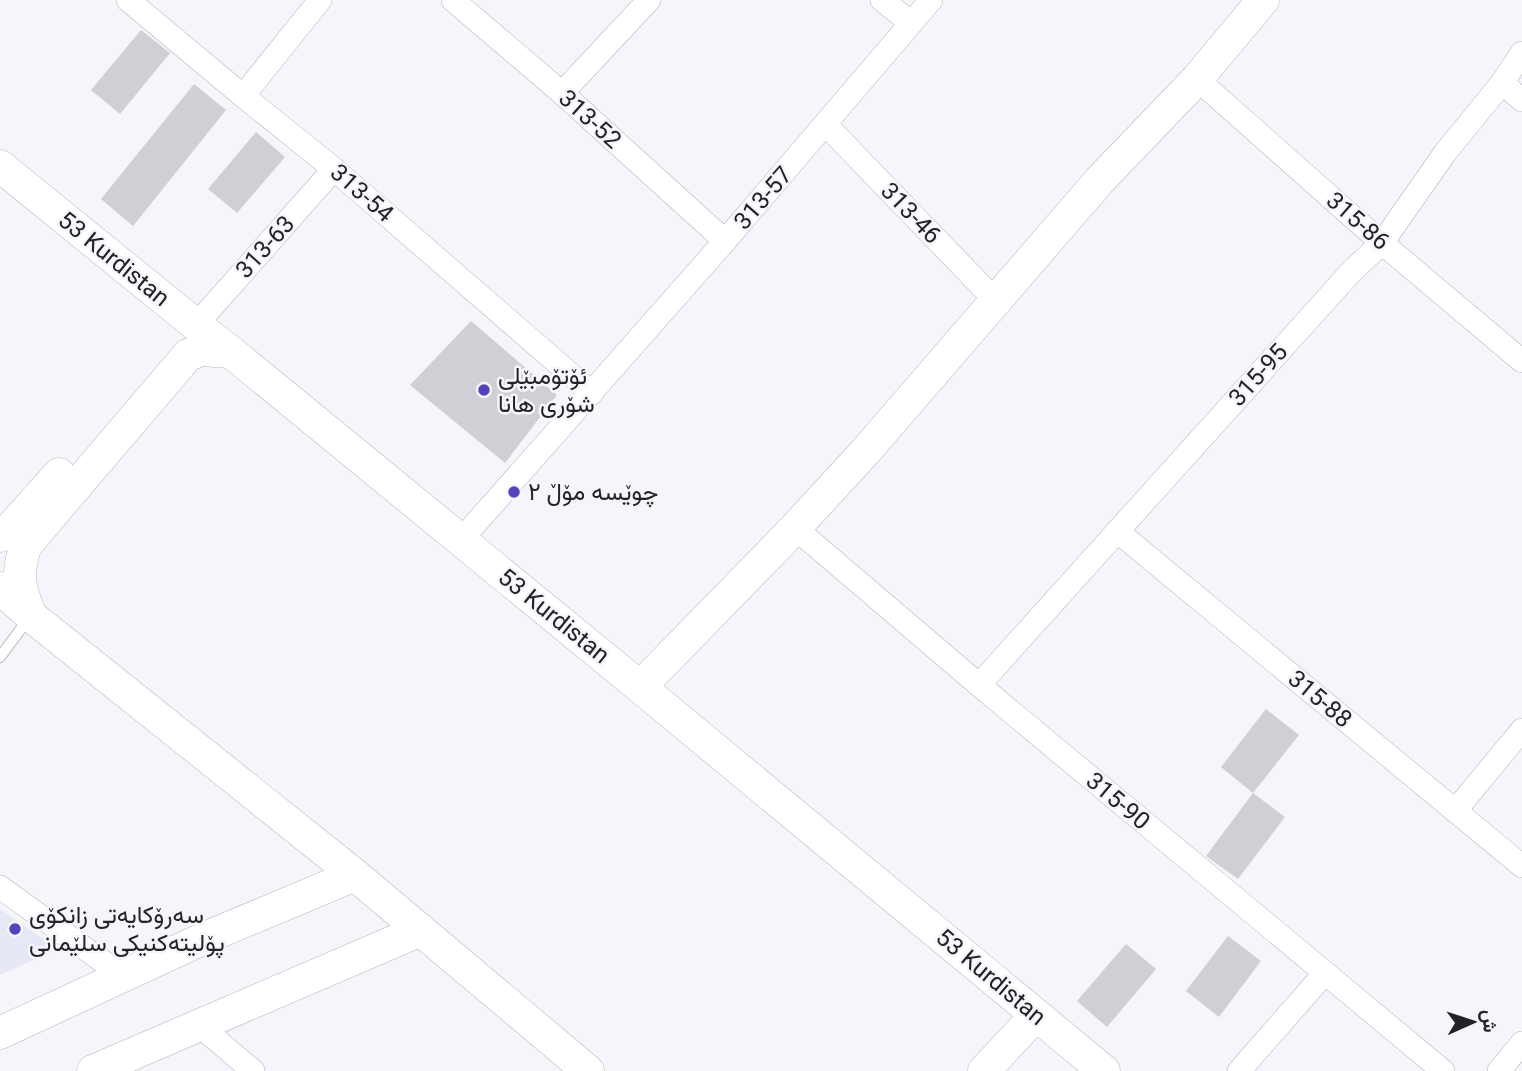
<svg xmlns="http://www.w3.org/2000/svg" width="1522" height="1071" viewBox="0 0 1522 1071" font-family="Roboto,Vazirmatn,sans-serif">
<rect width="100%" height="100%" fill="#f5f5fb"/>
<!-- built -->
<path fill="#e7e8f5" d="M 0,909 L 58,949 L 0,975 Z"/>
<!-- building -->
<g fill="#cfcfd5">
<path d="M 141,30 L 170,53 L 120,114 L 91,90 Z"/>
<path d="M 194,84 L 226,110 L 133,226 L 101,199 Z"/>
<path d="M 256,132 L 285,157 L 237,213 L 208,189 Z"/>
<path d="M 471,321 L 557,395 L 505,463 L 410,385 Z"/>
<path d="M 1266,709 L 1299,735 L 1253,793 L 1285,817 L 1238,879 L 1206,856 L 1253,793 L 1221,767 Z"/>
<path d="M 1228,936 L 1261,961 L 1219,1017 L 1186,991 Z"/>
<path d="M 1126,944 L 1156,969 L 1107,1027 L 1077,1001 Z"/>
</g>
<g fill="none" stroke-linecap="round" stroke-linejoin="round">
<defs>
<path id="lane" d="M 0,657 L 29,618"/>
<g id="street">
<path d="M 128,0 L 243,96 L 334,169 L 592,393"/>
<path d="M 453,0 L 562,93 L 725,241"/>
<path d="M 882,0 L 911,23"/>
<path d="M 1197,79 L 1382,243 L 1522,361"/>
<path d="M 1502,83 L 1522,100"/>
<path d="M 562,93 L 649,0"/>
<path d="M 243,96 L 320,0"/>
<path d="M 826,125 L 996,301"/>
<path d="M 196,325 L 334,169"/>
<path d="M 795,528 L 979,685 L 1443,1071"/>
<path d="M 1117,531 L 1522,866"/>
<path d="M 461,540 L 725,241 L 931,0"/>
<path d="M 979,685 L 1351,272 L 1382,243 L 1445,153 L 1502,83 L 1522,53"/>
<path d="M 1455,811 L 1522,730"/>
<path d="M 0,887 L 123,976"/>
<path d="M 199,1025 L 253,1071"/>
<path d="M 1239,1071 L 1325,973"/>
<path d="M 1499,1071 L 1522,1043"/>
</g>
<g id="secondary">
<path d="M 0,166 L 196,325 L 231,352 L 640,687 L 1104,1071"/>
<path d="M 0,536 L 7,532 L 59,474"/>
<path d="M 0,588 L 31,616 L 355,875 L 588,1071"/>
<path d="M 30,614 C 19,587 16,573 26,545 L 188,355 L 201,350 L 231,352"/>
<path d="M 640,687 L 795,528 L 865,452 L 1100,180 L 1197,79 L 1263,0"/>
<path d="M 0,1033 L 207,937 L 355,875"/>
<path d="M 93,1071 L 421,930"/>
<path d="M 984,1071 L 1036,1015"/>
</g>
</defs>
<!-- lane casing -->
<use href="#lane" stroke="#b5b5bb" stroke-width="12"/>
<!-- street casing -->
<use href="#street" stroke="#b5b5bb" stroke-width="24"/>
<!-- secondary casing -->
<use href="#secondary" stroke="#b5b5bb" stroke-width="33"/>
<!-- lane -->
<use href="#lane" stroke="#fff" stroke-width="10"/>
<!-- street -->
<use href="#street" stroke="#fff" stroke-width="23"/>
<!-- secondary -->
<use href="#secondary" stroke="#fff" stroke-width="32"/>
</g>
<!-- markers -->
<g fill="#5443bb" stroke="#f5f5fb" stroke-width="2.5">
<circle cx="484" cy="390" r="7"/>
<circle cx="514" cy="492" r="7"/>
<circle cx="15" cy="929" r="7"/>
</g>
<g text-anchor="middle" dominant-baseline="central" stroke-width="5" stroke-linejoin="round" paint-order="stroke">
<!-- street labels -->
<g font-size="24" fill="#232325" stroke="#f5f5fb">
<text transform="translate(590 119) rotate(42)">313-52</text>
<text transform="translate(362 193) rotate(41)">313-54</text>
<text transform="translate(763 198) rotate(-49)">313-57</text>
<text transform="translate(911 213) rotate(46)">313-46</text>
<text transform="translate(1358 221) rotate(41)">315-86</text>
<text transform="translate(265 247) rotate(-48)">313-63</text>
<text transform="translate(114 259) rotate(39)">53 Kurdistan</text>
<text transform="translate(1258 375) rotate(-48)">315-95</text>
<text transform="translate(554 616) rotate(39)">53 Kurdistan</text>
<text transform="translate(1320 699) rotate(40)">315-88</text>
<text transform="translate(1118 801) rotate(40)">315-90</text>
<text transform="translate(991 977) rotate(40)">53 Kurdistan</text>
</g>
<!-- poi labels -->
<g font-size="24" fill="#232325" stroke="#f5f5fb" text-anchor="start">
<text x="498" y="376">ئۆتۆمبێلی<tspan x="498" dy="28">شۆری هانا</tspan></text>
<text x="528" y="492">چوێسە مۆڵ ۲</text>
<text x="29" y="915">سەرۆکایەتی زانکۆی<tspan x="29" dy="28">پۆلیتەکنیکی سلێمانی</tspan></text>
</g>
</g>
<!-- north arrow -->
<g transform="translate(1473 1022) rotate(87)" stroke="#f5f5fb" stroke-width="5" paint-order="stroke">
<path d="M0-5L12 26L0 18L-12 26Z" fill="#232325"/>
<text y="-10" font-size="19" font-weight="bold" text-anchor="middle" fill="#232325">ش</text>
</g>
</svg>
